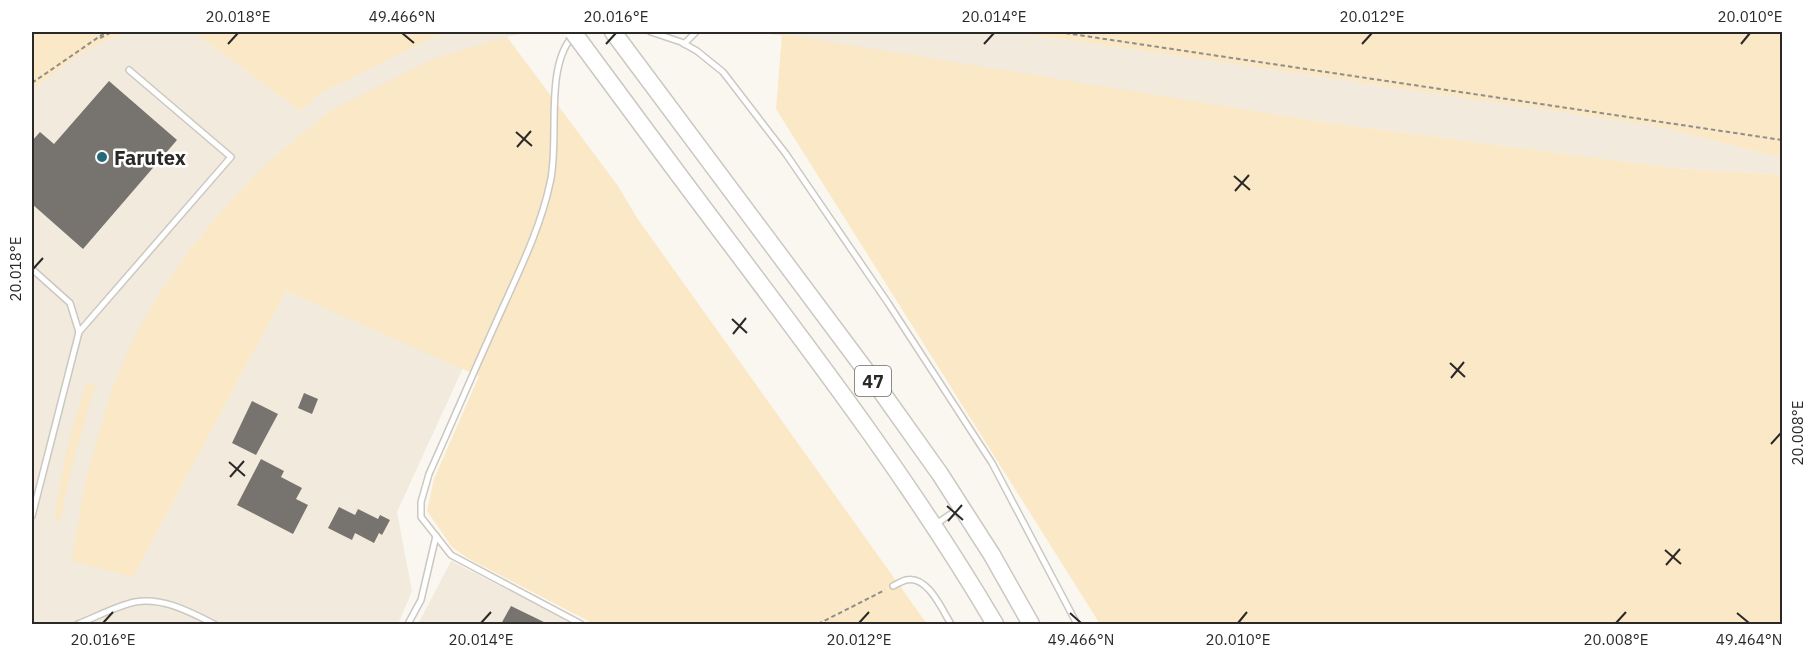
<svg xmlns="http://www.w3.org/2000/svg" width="1814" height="656" viewBox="0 0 1814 656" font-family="'IBM Plex Sans',sans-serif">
<rect width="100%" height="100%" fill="#faf7f1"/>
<!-- built -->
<g fill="#f1eadd">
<path d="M 125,32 L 194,32 L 300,111 L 321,93 L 444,32 L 529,32 L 507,37 L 328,112 L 264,167 L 219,214 L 189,251 L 158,295 L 105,569 L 133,577 L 286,291 L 463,368 L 397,512 L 412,591 L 398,624 L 32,624 L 32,90 L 83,52 Z"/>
<path d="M 758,32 L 1013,32 L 1656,126 L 1782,158 L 1782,175 L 1674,168 L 1328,123 Z"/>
<path d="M 451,561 L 575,624 L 418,624 Z"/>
</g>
<!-- green -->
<g fill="#fae8c6">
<path d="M 32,32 L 125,32 L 83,52 L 32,90 Z"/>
<path d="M 194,32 L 444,32 L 321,93 L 300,111 Z"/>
<path d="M 1013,32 L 1782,32 L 1782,158 L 1656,126 Z"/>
<path d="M 782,34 L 1328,123 L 1674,168 L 1782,175 L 1782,624 L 1100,624 L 776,109 Z"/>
<path d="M 507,37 L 618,186 L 637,218 L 927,624 L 594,624 L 469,559 L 452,547 L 427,511 L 434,479 L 479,376 L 286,291 L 133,577 L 72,561 L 84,487 L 97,440 L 112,389 L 132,342 L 158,295 L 189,251 L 219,214 L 264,166 L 328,112 L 430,60 Z"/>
<path d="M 87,383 L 95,385 L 71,469 L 60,522 L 55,521 C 60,473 71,428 87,383 Z"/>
</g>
<!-- building -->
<g fill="#77746f">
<path d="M 109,81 L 177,140 L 83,249 L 32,204 L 32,141 L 40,132 L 54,144 Z"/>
<path d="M 304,393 L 318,399 L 312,414 L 298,408 Z"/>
<path d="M 252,401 L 278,414 L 256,455 L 232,443 Z"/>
<path d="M 261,459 L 284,471 L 281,477 L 302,488 L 296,499 L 308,505 L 293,534 L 237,505 Z"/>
<path d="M 339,507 L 355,515 L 358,509 L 378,519 L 380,515 L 390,520 L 382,535 L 379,533 L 374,543 L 355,533 L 352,540 L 328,528 Z"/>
<path d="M 511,606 L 548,624 L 501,624 Z"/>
</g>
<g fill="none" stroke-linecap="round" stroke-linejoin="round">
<defs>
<g id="service">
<path d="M 651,32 L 681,42 L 697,51 L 723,72 L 786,154 L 888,303 L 992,463 L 1077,624"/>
<path d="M 572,37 C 544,69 560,143 550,183 C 541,226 521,267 503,307 C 478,362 454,418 429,474 L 421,502 L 421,517 L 451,555 L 581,624"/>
<path d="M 684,44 L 696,32"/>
<path d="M 32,269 L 70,303 L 79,332 L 32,516"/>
<path d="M 79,332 L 231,157 L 129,70"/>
<path d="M 936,524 L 958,509"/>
<path d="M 893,586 C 897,584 902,581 906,580 C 928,575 942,610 951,624"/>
<path d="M 78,624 C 96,617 116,606 135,602 C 163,597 190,612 214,624"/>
<path d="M 408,624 L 421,600 L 436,536"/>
</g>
<g id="primary">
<path d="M 613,32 L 878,387 L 940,474 L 992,555 L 1031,624"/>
<path d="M 664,155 C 778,309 898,459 995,624"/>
</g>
</defs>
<!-- service casing -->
<use href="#service" stroke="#cbc8c2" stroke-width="8"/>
<!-- primary casing -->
<use href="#primary" stroke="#cbc8c2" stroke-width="19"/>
<!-- path -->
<g stroke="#908e8a" stroke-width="2" stroke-dasharray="4.5 3" stroke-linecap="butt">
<path d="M 1058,32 L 1782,140"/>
<path d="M 100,38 L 112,32"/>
<path d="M 32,83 L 106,32"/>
<path d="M 818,624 L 885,590"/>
</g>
<!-- service -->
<use href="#service" stroke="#fff" stroke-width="5"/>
<!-- primary -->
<use href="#primary" stroke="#fff" stroke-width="16"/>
<defs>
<path id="primary-bridge" d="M 573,32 L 664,155"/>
</defs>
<!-- primary-bridge casing -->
<use href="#primary-bridge" stroke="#cbc8c2" stroke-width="19" stroke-linecap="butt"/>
<!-- primary-bridge -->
<use href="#primary-bridge" stroke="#fff" stroke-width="16"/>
</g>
<!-- ticks -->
<path fill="none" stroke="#2a2927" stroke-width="2" d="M 402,33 L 414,43M 228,44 L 238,33M 606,44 L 616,33M 984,44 L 994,33M 1362,44 L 1372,33M 1741,44 L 1750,33M 516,132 L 532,146M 517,147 L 531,131M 1234,176 L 1250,190M 1235,191 L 1249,175M 33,269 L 43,258M 732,319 L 747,333M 733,334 L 746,318M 1450,363 L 1465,377M 1451,378 L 1464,362M 1771,444 L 1781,433M 229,462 L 245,476M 230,477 L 244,461M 947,506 L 963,520M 948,521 L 962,505M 1665,550 L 1681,564M 1666,565 L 1680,549M 1070,613 L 1081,623M 1737,613 L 1749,623M 103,623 L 113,612M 481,623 L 491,612M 859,623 L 869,612M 1238,623 L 1247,612M 1616,623 L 1626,612"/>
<!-- markers -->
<circle fill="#236978" stroke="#fff" stroke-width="2" cx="102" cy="157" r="6"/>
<g text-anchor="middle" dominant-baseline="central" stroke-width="5" stroke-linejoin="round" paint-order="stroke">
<!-- shield labels -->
<rect fill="#fff" stroke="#6a6968" stroke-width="1.5" x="855" y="366" width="36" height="30" rx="4.5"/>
<g font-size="18" font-weight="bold" fill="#2a2927">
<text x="873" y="381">47</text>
</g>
<!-- poi labels -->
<g font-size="20" font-weight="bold" fill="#2a2927" stroke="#fff" text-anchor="start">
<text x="114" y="157">Farutex</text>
</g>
</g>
<!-- border -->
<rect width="1814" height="656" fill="none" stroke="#ffffff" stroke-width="66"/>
<rect x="33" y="33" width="1748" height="590" fill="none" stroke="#2a2927" stroke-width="2"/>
<g font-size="15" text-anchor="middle" fill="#2a2927">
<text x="238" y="22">20.018°E</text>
<text x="402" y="22">49.466°N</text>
<text x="616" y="22">20.016°E</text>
<text x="994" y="22">20.014°E</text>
<text x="1372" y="22">20.012°E</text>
<text x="1750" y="22">20.010°E</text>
<text transform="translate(16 269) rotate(-90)" y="5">20.018°E</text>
<text transform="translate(1798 433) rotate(-90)" y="5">20.008°E</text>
<text x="103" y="645">20.016°E</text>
<text x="481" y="645">20.014°E</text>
<text x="859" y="645">20.012°E</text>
<text x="1081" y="645">49.466°N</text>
<text x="1238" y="645">20.010°E</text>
<text x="1616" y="645">20.008°E</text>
<text x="1749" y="645">49.464°N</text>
</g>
</svg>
